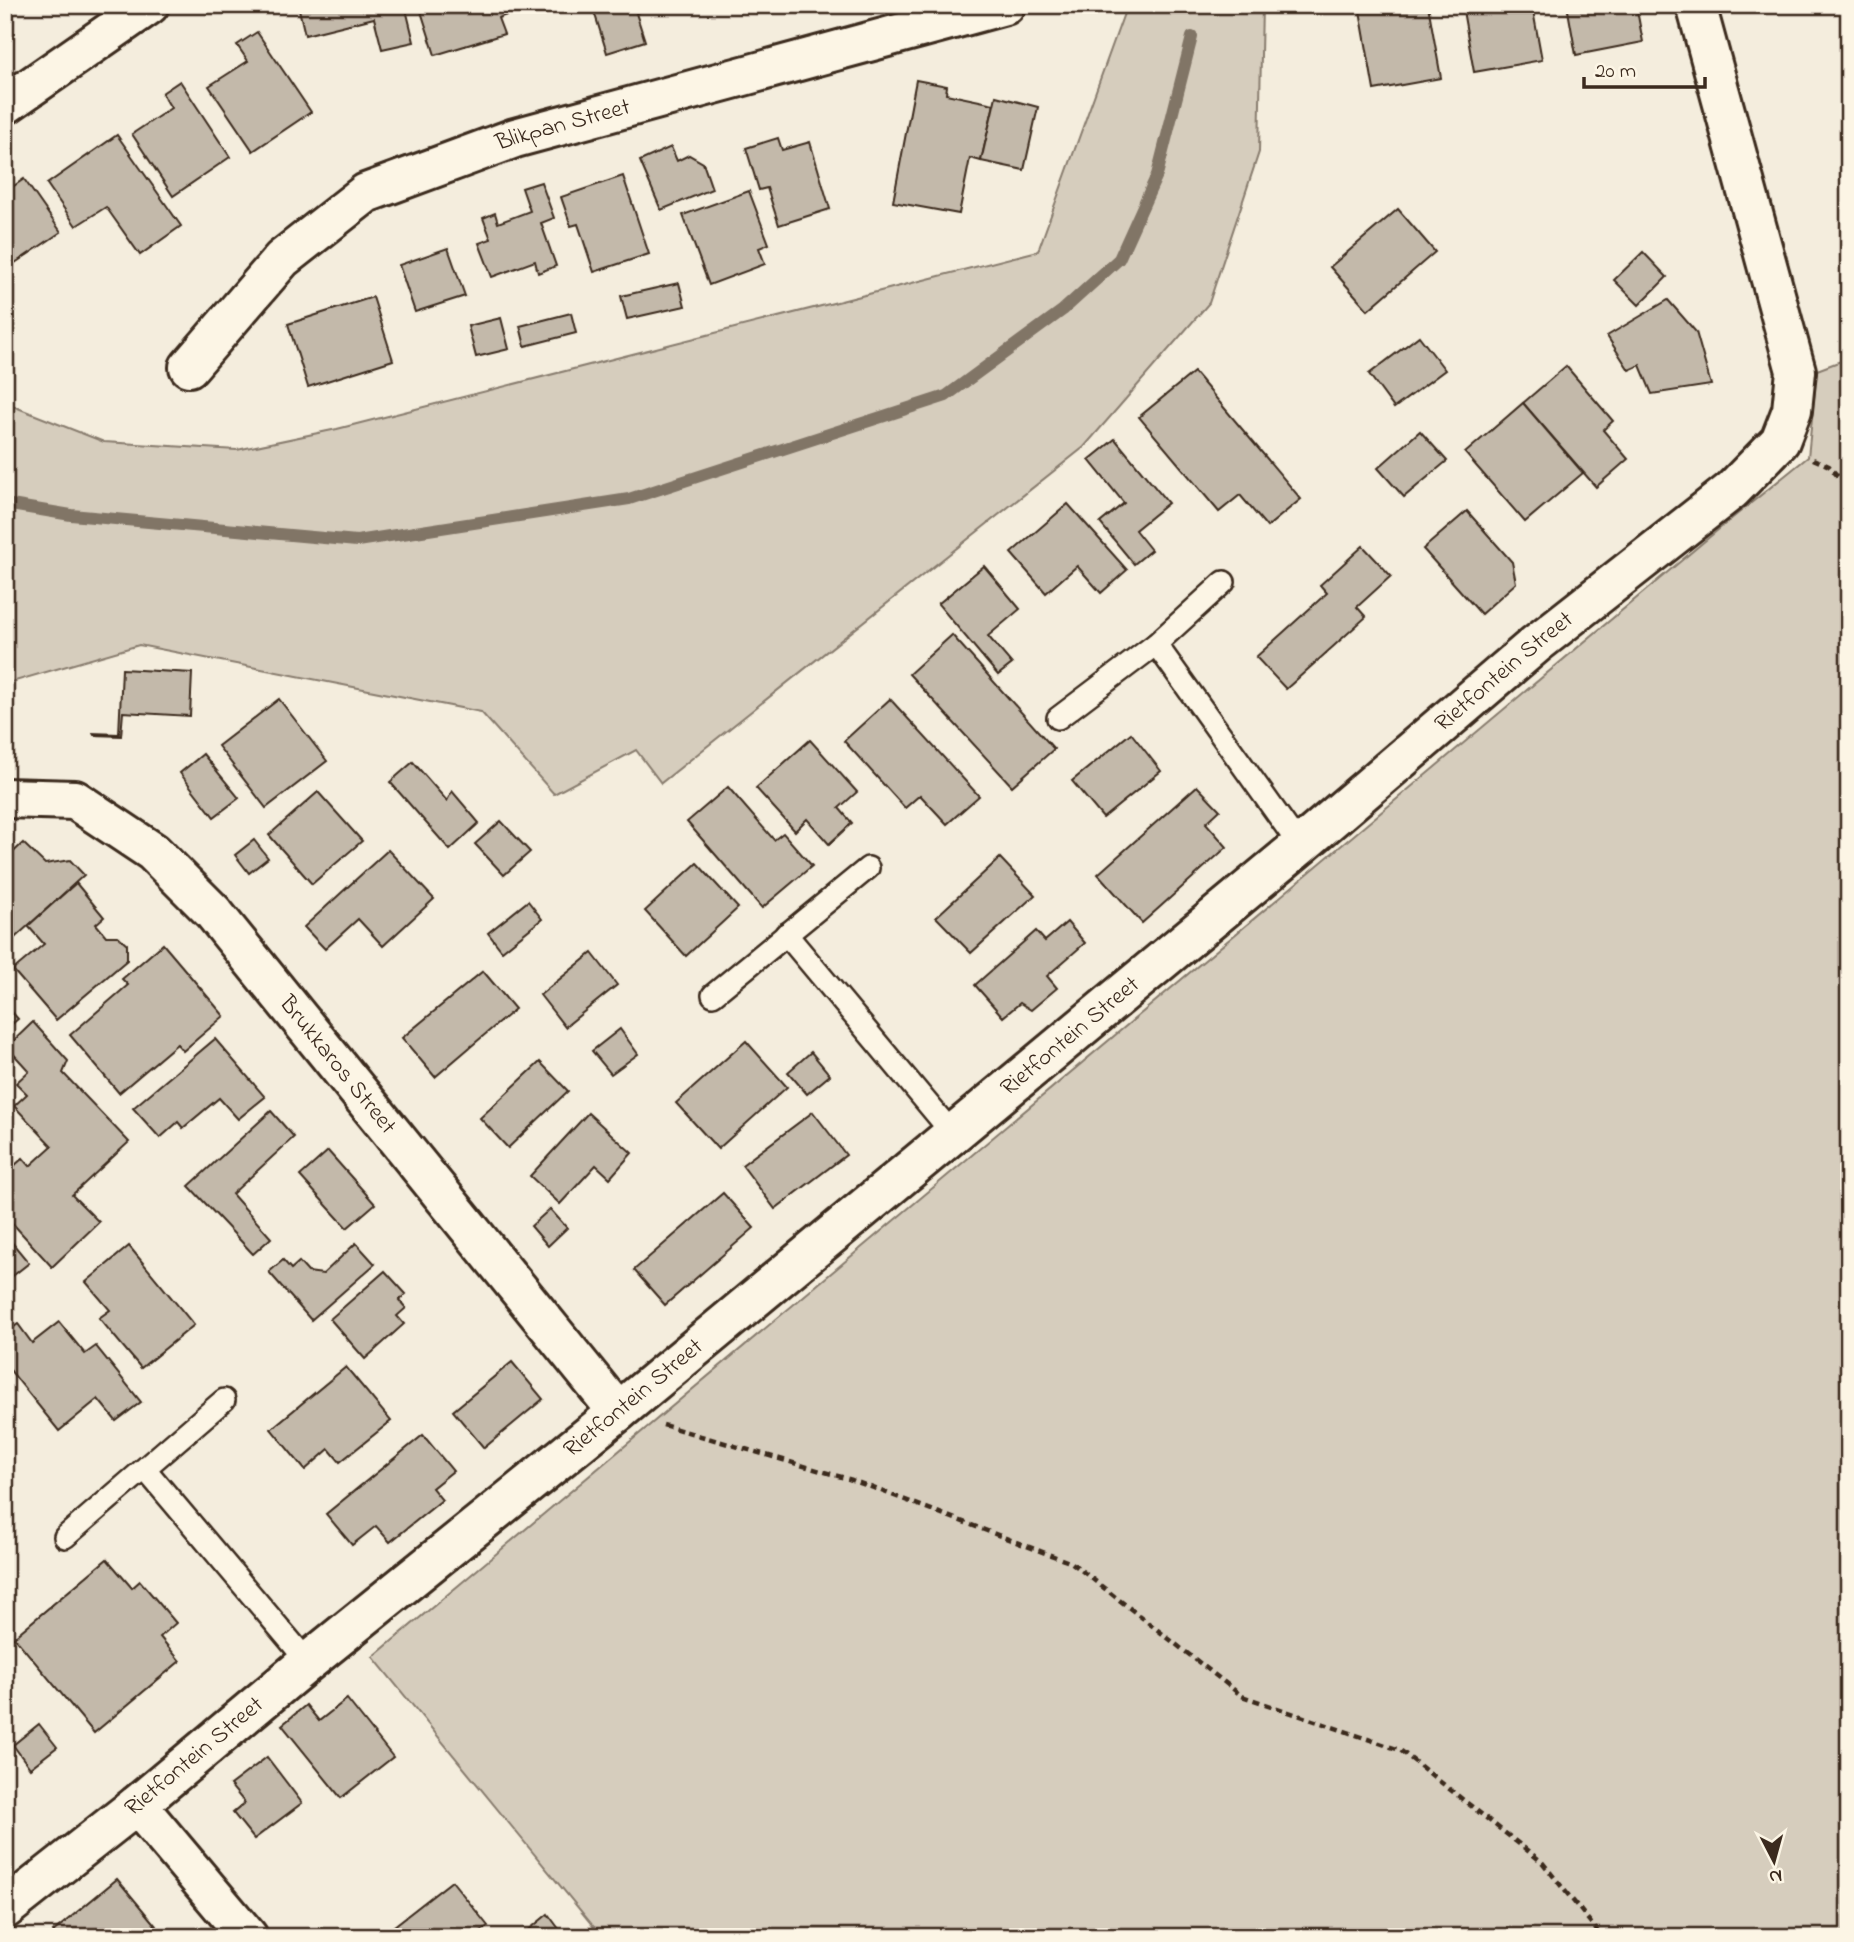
<svg xmlns="http://www.w3.org/2000/svg" width="1854" height="1942" viewBox="0 0 1854 1942" font-family="'Indie Flower',sans-serif">
<rect width="100%" height="100%" fill="#f4eddd"/>
<filter id="ink" filterUnits="userSpaceOnUse"><feTurbulence type="fractalNoise" baseFrequency=".0143" numOctaves="2"/><feDisplacementMap in="SourceGraphic" scale="14" xChannelSelector="R" yChannelSelector="G"/><feConvolveMatrix kernelMatrix="1 2 1 2 8 2 1 2 1" color-interpolation-filters="sRGB"/></filter>
<g filter="url(#ink)">
<!-- green -->
<g fill="#d6cdbd" stroke="#887c6e" stroke-width="2">
<path d="M 1127,5 L 1262,5 L 1259,152 L 1209,303 L 1084,447 L 661,783 L 636,750 L 554,794 L 481,712 L 139,645 L 5,684 L 5,403 L 104,442 L 237,450 L 337,429 L 1038,251 Z"/>
<path d="M 1849,358 L 1849,1937 L 602,1937 L 373,1657 L 1725,524 L 1808,457 L 1817,370 Z"/>
</g>
<g fill="none" stroke-linecap="round" stroke-linejoin="round">
<!-- stream -->
<path stroke="#817466" stroke-width="12" d="M 5,504 L 71,515 L 357,541 L 629,499 L 946,396 L 1063,310 L 1119,259 L 1157,175 L 1192,37"/>
</g>
<!-- building -->
<g fill="#c3b9aa" stroke="#3b2a1e" stroke-width="2">
<path d="M 298,5 L 405,5 L 414,42 L 382,49 L 374,18 L 305,35 Z"/>
<path d="M 419,5 L 513,5 L 515,12 L 498,18 L 504,34 L 435,55 Z"/>
<path d="M 592,5 L 659,5 L 636,13 L 645,41 L 607,53 Z"/>
<path d="M 1359,5 L 1428,5 L 1441,78 L 1374,90 Z"/>
<path d="M 1462,5 L 1532,5 L 1542,60 L 1474,72 Z"/>
<path d="M 1567,5 L 1636,5 L 1643,42 L 1576,55 Z"/>
<path d="M 257,32 L 311,112 L 253,151 L 209,86 L 248,61 L 237,45 Z"/>
<path d="M 916,80 L 947,86 L 946,94 L 994,104 L 981,161 L 970,158 L 959,214 L 893,202 Z"/>
<path d="M 180,81 L 230,157 L 173,196 L 132,134 L 171,108 L 162,93 Z"/>
<path d="M 996,96 L 1038,107 L 1024,170 L 981,161 Z"/>
<path d="M 117,135 L 181,226 L 140,255 L 106,207 L 76,226 L 47,184 Z"/>
<path d="M 778,138 L 782,150 L 810,142 L 830,209 L 779,225 L 767,188 L 759,190 L 746,148 Z"/>
<path d="M 671,147 L 677,161 L 689,155 L 703,163 L 712,189 L 661,210 L 640,161 Z"/>
<path d="M 623,176 L 649,254 L 594,272 L 578,224 L 571,226 L 561,197 Z"/>
<path d="M 24,179 L 61,232 L 15,263 L 5,249 L 5,192 Z"/>
<path d="M 541,182 L 554,218 L 541,223 L 556,266 L 538,273 L 535,261 L 492,277 L 479,243 L 491,239 L 483,218 L 495,213 L 498,223 L 530,211 L 522,188 Z"/>
<path d="M 749,191 L 769,244 L 759,248 L 765,264 L 709,285 L 683,215 Z"/>
<path d="M 1398,209 L 1435,252 L 1368,310 L 1330,267 Z"/>
<path d="M 448,248 L 465,296 L 415,312 L 399,265 Z"/>
<path d="M 1643,252 L 1667,277 L 1639,305 L 1614,280 Z"/>
<path d="M 679,283 L 685,306 L 627,319 L 621,296 Z"/>
<path d="M 373,297 L 393,360 L 308,387 L 288,324 Z"/>
<path d="M 1668,300 L 1696,332 L 1711,385 L 1652,394 L 1640,365 L 1629,370 L 1607,336 Z"/>
<path d="M 571,313 L 576,333 L 525,346 L 520,326 Z"/>
<path d="M 501,318 L 509,349 L 476,357 L 468,326 Z"/>
<path d="M 1419,336 L 1445,370 L 1394,408 L 1369,374 Z"/>
<path d="M 5,357 L 12,360 L 5,382 Z"/>
<path d="M 1566,366 L 1613,421 L 1603,430 L 1628,459 L 1596,487 L 1523,403 Z"/>
<path d="M 1194,372 L 1301,499 L 1267,527 L 1240,495 L 1219,512 L 1139,417 Z"/>
<path d="M 1523,403 L 1583,473 L 1525,522 L 1465,453 Z"/>
<path d="M 1420,431 L 1447,461 L 1404,497 L 1378,468 Z"/>
<path d="M 1115,439 L 1168,503 L 1135,530 L 1151,550 L 1134,564 L 1100,523 L 1124,503 L 1089,460 Z"/>
<path d="M 1068,504 L 1127,570 L 1101,593 L 1077,566 L 1046,593 L 1011,553 Z"/>
<path d="M 1467,511 L 1512,562 L 1516,583 L 1481,614 L 1423,549 Z"/>
<path d="M 1363,546 L 1391,576 L 1357,607 L 1366,617 L 1286,689 L 1256,657 L 1327,593 L 1320,585 Z"/>
<path d="M 984,566 L 1020,609 L 988,636 L 1012,664 L 998,675 L 938,604 Z"/>
<path d="M 952,635 L 1054,749 L 1012,786 L 909,674 Z"/>
<path d="M 122,669 L 192,673 L 190,716 L 123,712 L 121,736 L 94,735 L 93,733 L 119,734 Z"/>
<path d="M 279,699 L 327,761 L 266,808 L 218,746 Z"/>
<path d="M 890,699 L 979,796 L 947,824 L 920,795 L 905,808 L 844,741 Z"/>
<path d="M 1131,733 L 1161,771 L 1103,818 L 1072,781 Z"/>
<path d="M 810,740 L 857,792 L 839,808 L 852,823 L 829,844 L 807,819 L 795,831 L 756,788 Z"/>
<path d="M 203,754 L 239,798 L 214,817 L 180,773 Z"/>
<path d="M 413,762 L 447,801 L 452,791 L 479,823 L 450,850 L 390,782 Z"/>
<path d="M 1197,786 L 1220,810 L 1206,823 L 1227,847 L 1142,923 L 1098,874 Z"/>
<path d="M 728,787 L 774,840 L 783,833 L 812,866 L 762,908 L 687,822 Z"/>
<path d="M 318,792 L 362,841 L 312,884 L 269,835 Z"/>
<path d="M 501,821 L 530,852 L 504,875 L 475,844 Z"/>
<path d="M 254,840 L 268,858 L 249,873 L 235,855 Z"/>
<path d="M 23,843 L 45,864 L 70,860 L 84,875 L 8,944 L 5,940 L 5,860 Z"/>
<path d="M 388,850 L 434,899 L 383,946 L 358,919 L 325,949 L 304,927 Z"/>
<path d="M 1000,858 L 1035,895 L 971,953 L 936,917 Z"/>
<path d="M 697,863 L 738,908 L 686,956 L 645,911 Z"/>
<path d="M 76,883 L 104,917 L 96,924 L 106,936 L 118,936 L 127,944 L 127,960 L 56,1020 L 13,970 L 44,944 L 28,926 Z"/>
<path d="M 528,901 L 542,919 L 502,951 L 488,933 Z"/>
<path d="M 1067,922 L 1085,943 L 1047,976 L 1057,988 L 1031,1010 L 1020,1003 L 1003,1017 L 975,985 L 1036,931 L 1045,941 Z"/>
<path d="M 163,944 L 224,1016 L 183,1051 L 177,1044 L 119,1093 L 70,1035 L 128,985 L 122,979 Z"/>
<path d="M 592,953 L 617,985 L 565,1027 L 540,995 Z"/>
<path d="M 483,971 L 515,1009 L 435,1077 L 402,1038 Z"/>
<path d="M 5,1004 L 18,1019 L 5,1030 Z"/>
<path d="M 33,1022 L 68,1061 L 63,1073 L 129,1142 L 72,1195 L 99,1222 L 52,1267 L 5,1215 L 5,1174 L 23,1158 L 30,1166 L 52,1146 L 14,1106 L 27,1094 L 16,1083 L 29,1071 L 7,1047 Z"/>
<path d="M 620,1029 L 638,1054 L 611,1074 L 592,1051 Z"/>
<path d="M 215,1039 L 265,1097 L 238,1119 L 219,1098 L 183,1128 L 178,1122 L 160,1138 L 133,1108 Z"/>
<path d="M 746,1041 L 787,1087 L 718,1149 L 676,1103 Z"/>
<path d="M 811,1052 L 830,1075 L 807,1094 L 788,1072 Z"/>
<path d="M 540,1062 L 568,1091 L 508,1148 L 480,1118 Z"/>
<path d="M 271,1111 L 294,1137 L 232,1194 L 271,1238 L 253,1254 L 189,1186 Z"/>
<path d="M 813,1112 L 846,1155 L 775,1209 L 742,1165 Z"/>
<path d="M 588,1113 L 632,1153 L 610,1178 L 596,1165 L 560,1204 L 530,1176 Z"/>
<path d="M 328,1151 L 375,1204 L 347,1228 L 300,1176 Z"/>
<path d="M 723,1193 L 754,1228 L 665,1305 L 634,1270 Z"/>
<path d="M 550,1209 L 567,1228 L 548,1246 L 531,1226 Z"/>
<path d="M 5,1234 L 29,1263 L 5,1282 Z"/>
<path d="M 356,1243 L 375,1264 L 311,1320 L 269,1272 L 283,1260 L 291,1269 L 299,1262 L 308,1272 L 323,1274 Z"/>
<path d="M 129,1246 L 194,1325 L 141,1368 L 99,1318 L 110,1310 L 86,1282 Z"/>
<path d="M 385,1271 L 406,1294 L 399,1300 L 406,1308 L 397,1316 L 404,1324 L 365,1359 L 330,1319 Z"/>
<path d="M 59,1322 L 85,1354 L 96,1346 L 141,1402 L 116,1421 L 98,1399 L 59,1431 L 5,1364 L 5,1334 L 18,1324 L 32,1343 Z"/>
<path d="M 512,1362 L 543,1399 L 484,1448 L 453,1411 Z"/>
<path d="M 346,1367 L 391,1421 L 340,1462 L 329,1449 L 305,1470 L 271,1429 Z"/>
<path d="M 423,1435 L 453,1471 L 432,1488 L 442,1500 L 390,1542 L 376,1526 L 352,1545 L 326,1514 Z"/>
<path d="M 107,1559 L 132,1588 L 140,1581 L 176,1623 L 160,1637 L 180,1661 L 94,1733 L 14,1637 Z"/>
<path d="M 347,1699 L 393,1757 L 341,1798 L 282,1725 L 306,1705 L 319,1721 Z"/>
<path d="M 39,1724 L 57,1747 L 30,1768 L 13,1745 Z"/>
<path d="M 267,1757 L 302,1803 L 254,1839 L 233,1813 L 245,1803 L 230,1785 Z"/>
<path d="M 117,1879 L 156,1926 L 143,1937 L 57,1937 L 53,1932 Z"/>
<path d="M 452,1881 L 488,1926 L 473,1937 L 380,1937 Z"/>
<path d="M 548,1914 L 565,1937 L 520,1937 Z"/>
</g>
<g fill="none" stroke-linecap="round" stroke-linejoin="round">
<defs>
<g id="service">
<path d="M 1156,644 L 1300,846"/>
<path d="M 1058,718 L 1156,644 L 1224,582"/>
<path d="M 786,934 L 953,1134"/>
<path d="M 713,995 L 868,868"/>
<path d="M 145,1469 L 308,1662"/>
<path d="M 65,1537 L 224,1400"/>
</g>
<g id="minor">
<path id="s1" d="M 189,367 L 282,259 L 366,193 L 515,138 L 1005,5"/>
<path id="s2" d="M 5,798 L 75,800 L 153,852 L 213,912 L 618,1412"/>
<path d="M 137,1805 L 248,1937"/>
<path id="s3" d="M 5,1909 L 137,1805 L 308,1662 L 618,1412 L 1300,846 L 1536,644 L 1732,490 L 1780,441 L 1792,410 L 1796,371 L 1696,5"/>
</g>
<path id="tertiary" d="M 5,105 L 149,5"/>
</defs>
<!-- service casing -->
<use href="#service" stroke="#3b2a1e" stroke-width="26"/>
<!-- minor casing -->
<use href="#minor" stroke="#3b2a1e" stroke-width="44"/>
<!-- tertiary casing -->
<use href="#tertiary" stroke="#3b2a1e" stroke-width="44"/>
<!-- path -->
<g stroke="#3b2a1e" stroke-width="4.5" stroke-dasharray="7 5" stroke-linecap="butt">
<path d="M 1813,459 L 1829,466 L 1849,489"/>
<path d="M 663,1425 L 852,1480 L 1072,1563 L 1242,1696 L 1400,1750 L 1542,1862 L 1602,1937"/>
</g>
<!-- service -->
<use href="#service" stroke="#fcf5e5" stroke-width="21"/>
<!-- minor -->
<use href="#minor" stroke="#fcf5e5" stroke-width="38"/>
<!-- tertiary -->
<use href="#tertiary" stroke="#fcf5e5" stroke-width="38"/>
</g>
</g>
<g text-anchor="middle" dominant-baseline="central" stroke-width="5" stroke-linejoin="round" paint-order="stroke">
<!-- street labels -->
<g font-size="24" fill="#3b2a1e" stroke="#fcf5e5">
<text stroke="none"><textPath href="#s1" startOffset="458">Blikpan Street</textPath></text>
<text stroke="none"><textPath href="#s3" startOffset="1944">Rietfontein Street</textPath></text>
<text stroke="none"><textPath href="#s3" startOffset="1377">Rietfontein Street</textPath></text>
<text stroke="none"><textPath href="#s2" startOffset="446">Brukkaros Street</textPath></text>
<text stroke="none"><textPath href="#s3" startOffset="810">Rietfontein Street</textPath></text>
<text stroke="none"><textPath href="#s3" startOffset="243">Rietfontein Street</textPath></text>
</g>
</g>
<!-- margin -->
<rect width="1854" height="1942" fill="none" stroke="#fcf5e5" stroke-width="28"/>
<rect x="14" y="14" width="1826" height="1914" fill="none" stroke="#3b2a1e" stroke-width="2.5" filter="url(#ink)"/>
<!-- north arrow -->
<g transform="translate(1774 1861) rotate(174)" stroke="#fcf5e5" stroke-width="5" paint-order="stroke">
<path d="M0-5L12 26L0 18L-12 26Z" fill="#3b2a1e"/>
<text y="-10" font-size="19" font-weight="bold" text-anchor="middle" fill="#3b2a1e">N</text>
</g>
<!-- scale -->
<path d="M1584 77v10h121v-10" fill="none" stroke="#3b2a1e" stroke-width="3.5"/>
<text x="1595" y="77" font-size="21" fill="#3b2a1e" stroke="#fcf5e5" stroke-width="5" paint-order="stroke">20 m</text>
</svg>
